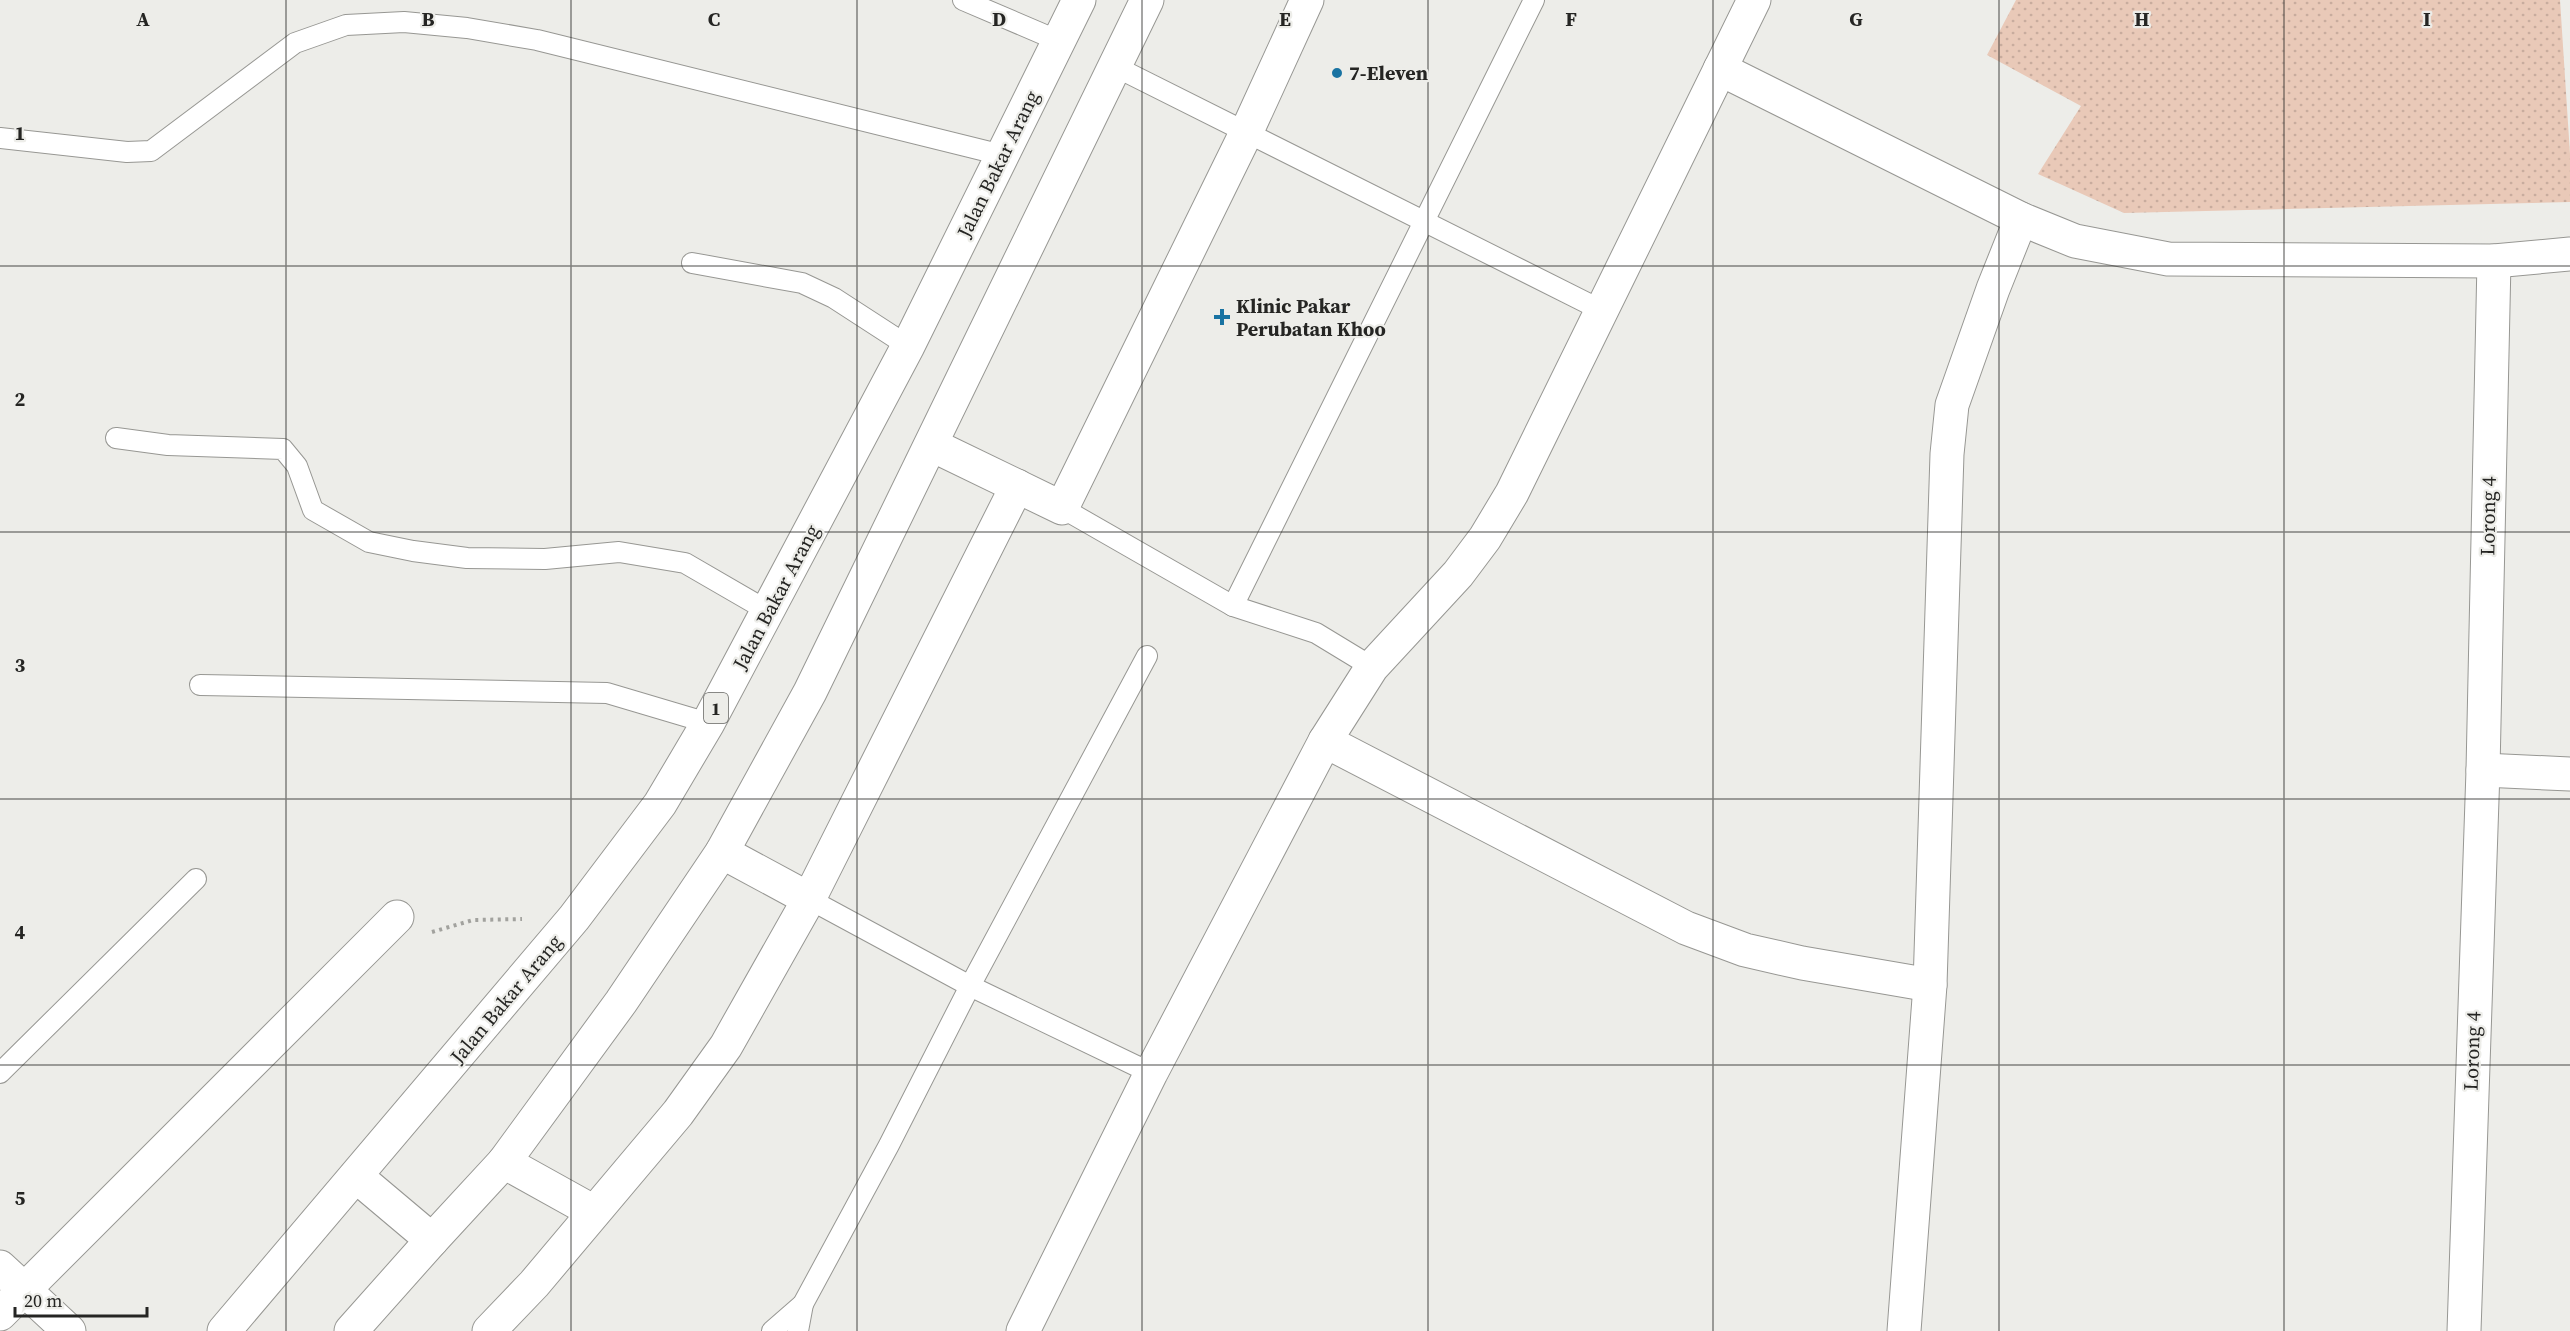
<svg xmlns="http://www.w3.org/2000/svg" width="2570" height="1331" viewBox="0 0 2570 1331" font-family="'Source Serif 4',serif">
<defs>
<pattern id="park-dots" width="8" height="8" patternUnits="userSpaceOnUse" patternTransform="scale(1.5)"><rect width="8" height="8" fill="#e9c9b8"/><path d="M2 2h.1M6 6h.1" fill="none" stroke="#c8ac9e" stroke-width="1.8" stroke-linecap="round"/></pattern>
</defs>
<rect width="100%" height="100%" fill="#edede9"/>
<!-- park -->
<path fill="url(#park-dots)" d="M 2016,0 L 2560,0 L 2570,154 L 2570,202 L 2124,213 L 2038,174 L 2081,106 L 1987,55 Z"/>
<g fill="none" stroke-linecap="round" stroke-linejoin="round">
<defs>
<g id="service">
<path d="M 963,0 L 1059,41"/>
<path d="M 1114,66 L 1601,310"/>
<path d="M 0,138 L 127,152 L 151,151 L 295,43 L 346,25 L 404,22 L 467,28 L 537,40 L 1002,155"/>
<path d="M 692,263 L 802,283 L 834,298 L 908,346"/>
<path d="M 116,438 L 168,445 L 283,449 L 297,466 L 313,510 L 369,542 L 413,551 L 467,558 L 545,559 L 619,552 L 685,563 L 768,611"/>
<path d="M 1062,508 L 1233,606 L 1316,633 L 1372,667"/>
<path d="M 1233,606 L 1534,0"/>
<path d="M 200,685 L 607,693 L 708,723"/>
<path d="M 809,899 L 970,986 L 1151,1073"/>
<path d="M 0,1073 L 196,879"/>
<path d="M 772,1331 L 803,1304 L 889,1145 L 970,986 L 1147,656"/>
<path d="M 798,1331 L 803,1304"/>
</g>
<g id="minor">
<path d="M 1720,69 L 2021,219 L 2075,241 L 2168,259 L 2494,261 L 2570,254"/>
<path d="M 932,445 L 1062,508 L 1247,131 L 1307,0"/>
<path d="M 1325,741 L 1686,928 L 1745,950 L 1802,963 L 1930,985"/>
<path d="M 2483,770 L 2570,774"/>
<path d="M 722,852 L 809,899"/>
<path d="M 504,1162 L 594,1212"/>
<path d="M 0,1267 L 69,1331"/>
<path d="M 0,1314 L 397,917"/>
<path d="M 489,1331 L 534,1284 L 678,1113 L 726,1046 L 809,899 L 1017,486"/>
<path d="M 1023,1331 L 1151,1073 L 1325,741 L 1372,667 L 1458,574 L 1485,538 L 1512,493 L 1754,0"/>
<path d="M 1904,1331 L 1930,985 L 1947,454 L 1952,405 L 1993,289 L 2021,219"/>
<path d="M 2464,1331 L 2483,770 L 2494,261"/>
</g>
<g id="primary">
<path d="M 356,1176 L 432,1240"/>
<path d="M 224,1331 L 574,918 L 660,804 L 708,723 L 908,346 L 1079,0"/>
<path d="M 351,1331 L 432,1240 L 504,1162 L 621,1002 L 722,852 L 810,692 L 1147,0"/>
</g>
</defs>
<!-- service casing -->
<use href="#service" stroke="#979793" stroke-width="22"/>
<!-- minor casing -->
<use href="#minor" stroke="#979793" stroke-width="35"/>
<!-- primary casing -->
<use href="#primary" stroke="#979793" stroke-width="35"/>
<!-- path -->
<path stroke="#a2a29e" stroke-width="4" stroke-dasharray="3 4.5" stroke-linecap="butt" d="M 432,932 L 473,920 L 522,919"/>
<!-- service -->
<use href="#service" stroke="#fff" stroke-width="20"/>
<!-- minor -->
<use href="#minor" stroke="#fff" stroke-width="33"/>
<!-- primary -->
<use href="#primary" stroke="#fff" stroke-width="33"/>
</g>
<!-- grid -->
<path fill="none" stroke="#252523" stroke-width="1.5" stroke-opacity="0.55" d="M 286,0 L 286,1331M 571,0 L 571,1331M 857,0 L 857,1331M 1142,0 L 1142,1331M 1428,0 L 1428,1331M 1713,0 L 1713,1331M 1999,0 L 1999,1331M 2284,0 L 2284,1331M 0,266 L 2570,266M 0,532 L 2570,532M 0,799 L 2570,799M 0,1065 L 2570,1065"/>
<!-- markers -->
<g fill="#1973a2" stroke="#edede9" stroke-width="2">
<circle cx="1337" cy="73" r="6"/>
<path d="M1219 308h6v6h6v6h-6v6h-6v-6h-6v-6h6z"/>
</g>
<g text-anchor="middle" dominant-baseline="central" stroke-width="4.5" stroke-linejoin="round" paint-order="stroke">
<!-- shield labels -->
<rect fill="#edede9" stroke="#61615e" stroke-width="1.5" x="704" y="693" width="24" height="30" rx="4.5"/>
<g font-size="18" font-weight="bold" fill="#252523">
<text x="716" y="708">1</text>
</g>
<!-- poi labels -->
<g font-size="20" font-weight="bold" fill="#252523" stroke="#edede9" text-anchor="start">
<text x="1349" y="73">7-Eleven</text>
<text x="1236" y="306">Klinic Pakar<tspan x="1236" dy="23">Perubatan Khoo</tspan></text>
</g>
<!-- street labels -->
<g font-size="20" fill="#252523" stroke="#edede9">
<text transform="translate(998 164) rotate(-64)">Jalan Bakar Arang</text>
<text transform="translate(2488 516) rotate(-89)">Lorong 4</text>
<text transform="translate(776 597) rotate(-62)">Jalan Bakar Arang</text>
<text transform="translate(506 999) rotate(-50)">Jalan Bakar Arang</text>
<text transform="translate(2472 1051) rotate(-88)">Lorong 4</text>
</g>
</g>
<g font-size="20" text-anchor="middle" font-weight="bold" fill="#252523" stroke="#edede9" stroke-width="4.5" stroke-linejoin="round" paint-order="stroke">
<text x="143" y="26">A</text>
<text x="428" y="26">B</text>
<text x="714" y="26">C</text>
<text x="999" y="26">D</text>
<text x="1285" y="26">E</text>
<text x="1571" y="26">F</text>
<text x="1856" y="26">G</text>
<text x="2142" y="26">H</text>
<text x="2427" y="26">I</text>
<text x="20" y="140">1</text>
<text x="20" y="406">2</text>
<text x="20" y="672">3</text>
<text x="20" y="939">4</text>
<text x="20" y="1205">5</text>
</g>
<!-- scale -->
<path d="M15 1307v9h132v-9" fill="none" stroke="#252523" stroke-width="3"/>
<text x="24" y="1307" font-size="18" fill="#252523" stroke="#edede9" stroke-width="4.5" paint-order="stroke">20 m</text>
</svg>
